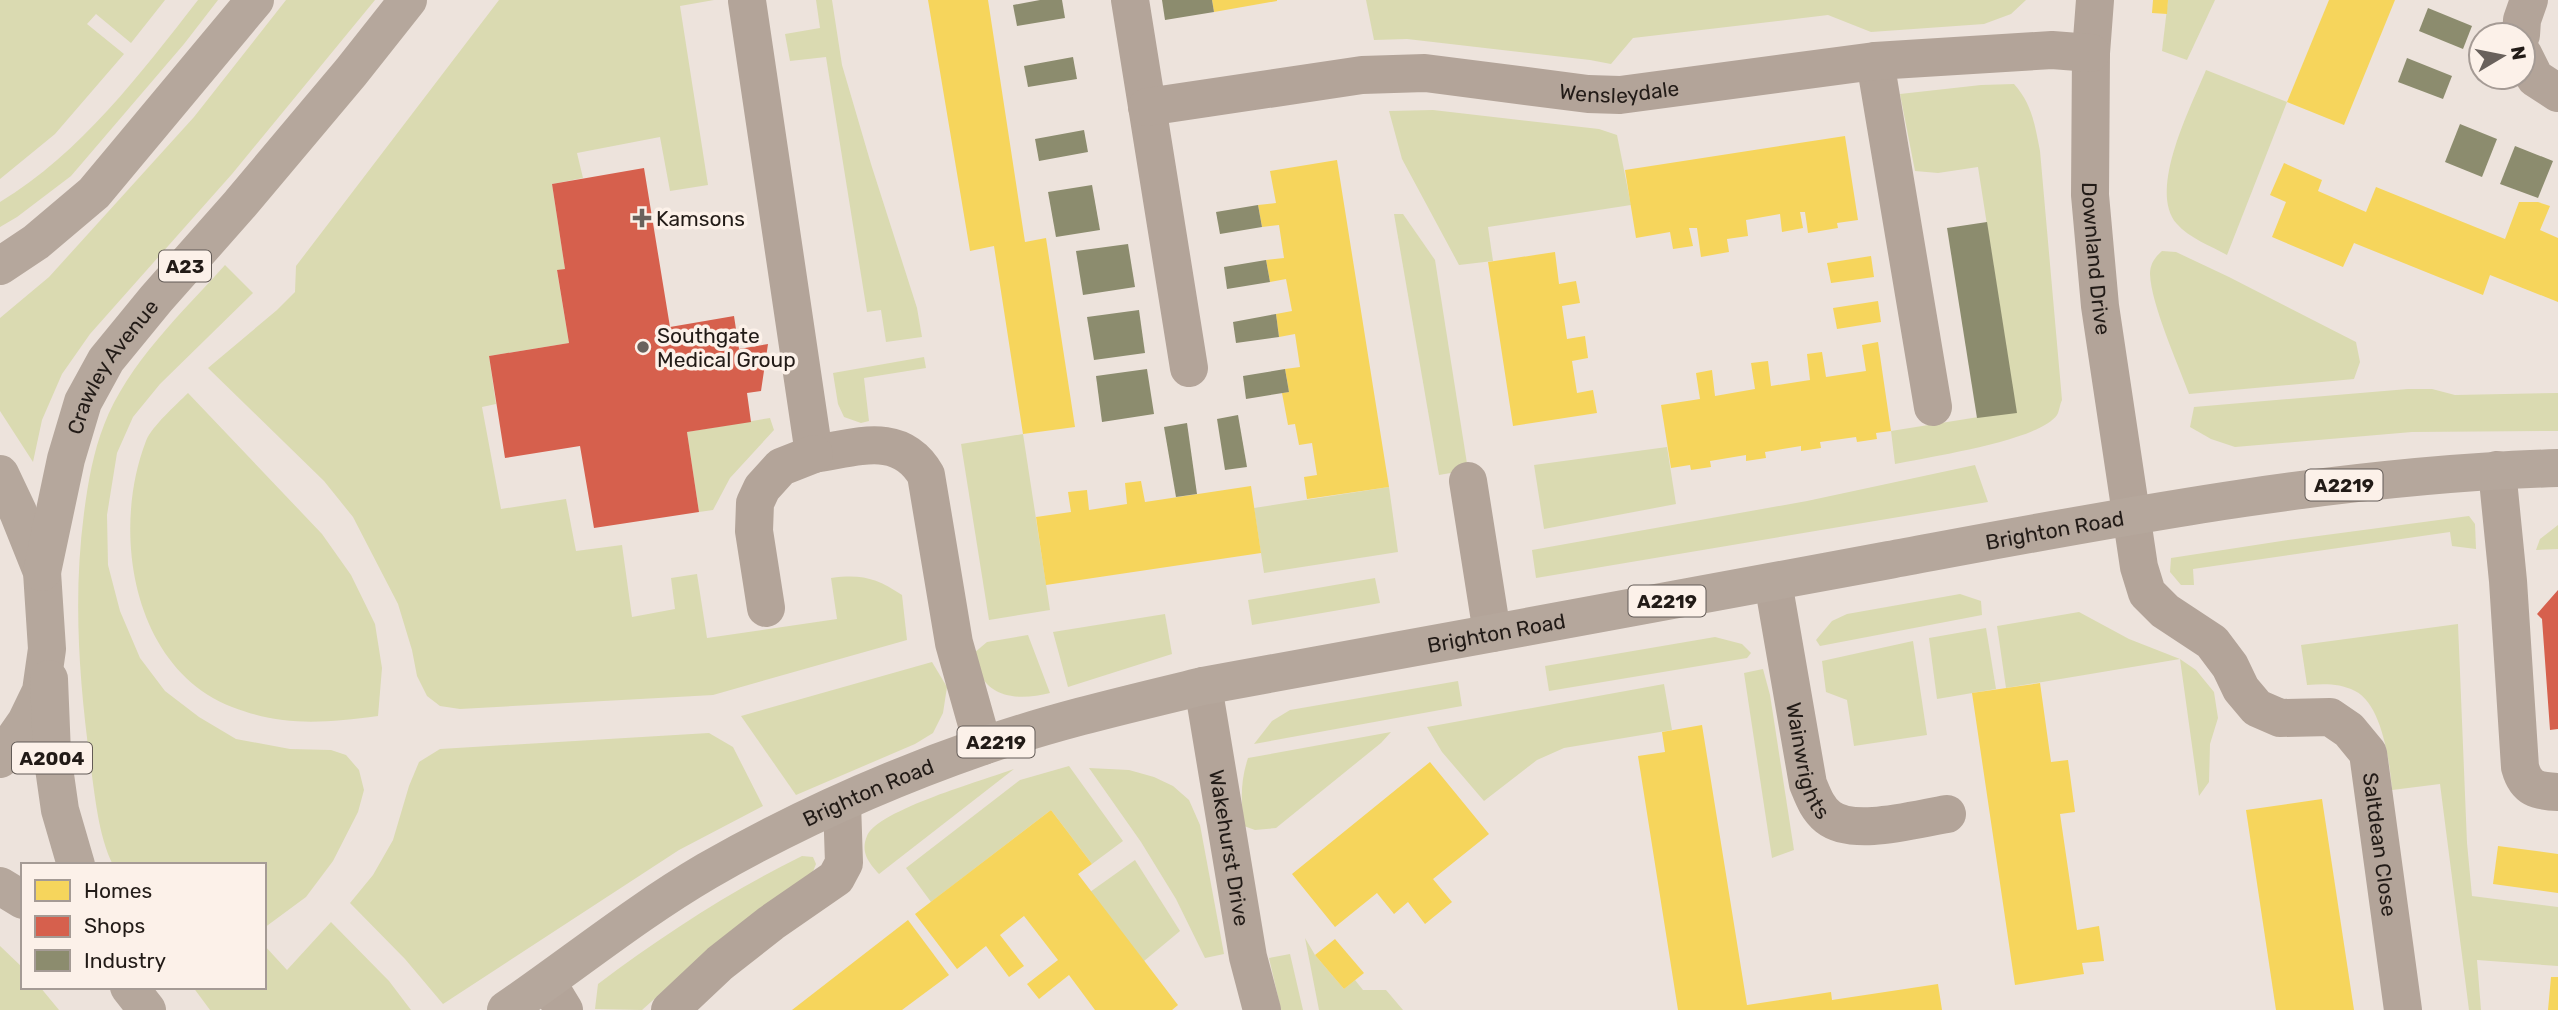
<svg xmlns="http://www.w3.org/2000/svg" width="2558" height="1010" viewBox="0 0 2558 1010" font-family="Rubik,sans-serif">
<rect width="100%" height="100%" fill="#ede3dc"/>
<!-- green -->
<g fill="#dadab1">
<path d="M 0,0 L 165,0 L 131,43 L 96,14 L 87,24 L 124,54 L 55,134 L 0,179 Z"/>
<path d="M 198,0 L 218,0 L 184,44 L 71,176 L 17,217 L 0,227 L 0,202 C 81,153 141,73 198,0 Z"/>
<path d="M 286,0 L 375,0 L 232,174 L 90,334 L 62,374 L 42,420 L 33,462 L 0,411 L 0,318 L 49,277 L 194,117 Z"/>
<path d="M 499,0 L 714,0 L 680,6 L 708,185 L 670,191 L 660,137 L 577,153 L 583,178 L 552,184 L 565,269 L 557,271 L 569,343 L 489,356 L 496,404 L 482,407 L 501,509 L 566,499 L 576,551 L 622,545 L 632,617 L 675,609 L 671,578 L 697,574 L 707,638 L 837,619 L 831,578 C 862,574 876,578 902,595 L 907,640 L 713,695 L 460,709 L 440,706 L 427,696 L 417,676 L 412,650 L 398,604 L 353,517 L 324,481 L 208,368 L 277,310 L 295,292 L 296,266 Z"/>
<path d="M 816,0 L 832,0 L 842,65 L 871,164 L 917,308 L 922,337 L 886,342 L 881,310 L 867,312 L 826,57 L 790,61 L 785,34 L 820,28 Z"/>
<path d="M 1366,0 L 2026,0 L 2011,14 L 1984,24 L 1871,32 L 1828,15 L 1633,38 L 1611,64 L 1590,60 L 1407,39 L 1374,40 Z"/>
<path d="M 2168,0 L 2215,0 L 2187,60 L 2162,51 Z"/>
<path d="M 2206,70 L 2287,102 L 2227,255 C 2211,246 2189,238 2177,224 C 2147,190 2192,105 2206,70 Z"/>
<path d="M 2014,84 C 2032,104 2035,125 2040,151 L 2062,400 C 2060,404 2059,412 2057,415 C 2039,441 1927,457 1895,464 L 1891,431 L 2016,411 L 1978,167 L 1938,173 L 1915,171 L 1900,94 L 1981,85 Z"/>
<path d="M 1433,110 L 1599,129 L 1617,135 L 1631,205 L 1488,227 L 1493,261 L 1459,265 L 1402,159 L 1389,111 Z"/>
<path d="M 1394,214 L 1403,214 L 1435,260 L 1468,470 L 1439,475 Z"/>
<path d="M 2162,251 L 2176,252 L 2229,277 L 2356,342 L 2360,362 L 2354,379 L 2189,394 C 2178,364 2151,304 2150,274 C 2150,264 2155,257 2162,251 Z"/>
<path d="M 225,265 L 253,293 L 160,384 L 133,417 L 117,453 L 107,515 L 108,565 L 120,611 L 140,658 L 165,691 L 199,717 L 236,739 L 290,749 L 331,750 L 346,755 L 359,770 L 364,790 L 358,812 L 333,861 L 306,897 L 264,928 L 264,865 L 113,865 C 98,835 95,795 90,761 C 79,678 73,597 84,513 C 88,483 93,453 104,425 C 128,363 181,314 225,265 Z"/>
<path d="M 924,357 L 926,368 L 864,378 L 869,421 L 861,423 L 844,417 L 838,404 L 833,373 Z"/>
<path d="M 2408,389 L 2432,389 L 2455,395 L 2558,393 L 2558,431 L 2412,432 L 2235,447 L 2211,439 L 2190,427 L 2194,407 Z"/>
<path d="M 188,393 L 322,534 L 351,575 L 375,624 L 382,668 L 378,716 C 324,723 284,727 232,707 C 132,668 111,531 146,441 C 152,426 176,405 188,393 Z"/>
<path d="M 770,418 L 774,430 L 730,478 L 713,510 L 699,512 L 687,432 Z"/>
<path d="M 1023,434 L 1050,610 L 989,620 L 961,444 Z"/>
<path d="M 1667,447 L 1676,504 L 1544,529 L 1534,465 Z"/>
<path d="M 1975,465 L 1988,502 L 1536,578 L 1532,550 L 1807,501 Z"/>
<path d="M 1389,487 L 1398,552 L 1264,573 L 1254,508 Z"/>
<path d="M 2469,516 L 2475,524 L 2476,549 L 2452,546 L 2450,532 L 2193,569 L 2194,585 L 2181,585 L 2170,572 L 2171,558 L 2288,540 Z"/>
<path d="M 2558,525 L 2558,549 L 2536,550 L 2540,539 Z"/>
<path d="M 1375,578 L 1380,603 L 1252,625 L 1248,600 Z"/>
<path d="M 1960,594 L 1981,601 L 1982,615 L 1820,646 L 1816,640 L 1832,621 L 1847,614 Z"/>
<path d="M 2079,612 L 2129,639 L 2180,659 L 2196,670 L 2214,692 L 2218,718 L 2210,744 L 2209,782 L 2199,796 L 2180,659 L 2006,688 L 1997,626 Z"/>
<path d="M 1165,614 L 1172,654 L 1068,687 L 1053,632 Z"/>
<path d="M 2458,624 L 2467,843 L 2472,896 L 2558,907 L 2558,966 L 2477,960 L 2481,1010 L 2469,1010 L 2440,784 L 2392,790 C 2390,763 2382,704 2355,691 C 2339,683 2324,684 2307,685 L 2301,645 Z"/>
<path d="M 1986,628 L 1996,689 L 1937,699 L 1929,638 Z"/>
<path d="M 1028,635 L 1050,693 C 1025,699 994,701 980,674 C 977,668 976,659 974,653 L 987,642 Z"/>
<path d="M 1715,637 L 1742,644 L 1751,653 L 1747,658 L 1549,691 L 1545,666 Z"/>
<path d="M 1913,641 L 1927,735 L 1854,746 L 1847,700 L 1826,692 L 1822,661 Z"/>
<path d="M 932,662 L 947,687 L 943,713 L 933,733 L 915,744 L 796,795 L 741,716 Z"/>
<path d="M 1763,669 L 1770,695 L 1794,850 L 1772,858 L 1744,673 Z"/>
<path d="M 1458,681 L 1462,706 L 1254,744 L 1272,721 L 1290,710 Z"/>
<path d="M 1664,684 L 1672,730 L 1564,748 L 1537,760 L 1484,801 L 1442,752 L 1427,727 Z"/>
<path d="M 1391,732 L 1381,743 L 1276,828 L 1255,830 L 1244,826 C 1241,801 1240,782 1248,758 Z"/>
<path d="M 709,733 L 733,747 L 763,806 L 679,850 L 443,1004 L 405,959 L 350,903 L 373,875 L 393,840 L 409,786 L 419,762 L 440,749 Z"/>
<path d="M 1069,766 L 1123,841 L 1092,864 L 1051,810 L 931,902 L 906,868 L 1020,780 Z"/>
<path d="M 1089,768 L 1129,770 L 1154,777 L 1173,786 L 1189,800 L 1200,825 L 1224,954 L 1205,958 L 1176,899 L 1141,842 Z"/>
<path d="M 1014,769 L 879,874 C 869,863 860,852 867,836 C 878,810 984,780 1014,769 Z"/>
<path d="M 802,856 L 813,857 L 816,864 L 812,874 L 717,943 L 642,1010 L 595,1009 L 598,984 C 663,935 729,892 802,856 Z"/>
<path d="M 1135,860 L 1180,931 L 1144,961 L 1090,892 Z"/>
<path d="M 331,922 L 389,981 L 411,1010 L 210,1010 L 193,987 L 264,987 L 264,945 L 287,970 Z"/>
<path d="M 1305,938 L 1315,955 L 1344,989 L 1355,980 L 1363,990 L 1386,990 L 1403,1010 L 1319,1010 Z"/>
<path d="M 0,946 L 23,968 L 23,987 L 40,987 L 59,1010 L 0,1010 Z"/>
<path d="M 1290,954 L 1303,1010 L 1281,1010 L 1269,958 Z"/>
</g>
<!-- homes -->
<g fill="#f6d55c">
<path d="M 928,0 L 988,0 L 1025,242 L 1046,238 L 1075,427 L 1023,434 L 994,246 L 970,251 Z"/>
<path d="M 1212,0 L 1277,0 L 1277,1 L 1214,12 Z"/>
<path d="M 2153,0 L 2168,0 L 2167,14 L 2152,13 Z"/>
<path d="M 2329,0 L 2395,0 L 2344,125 L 2287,102 Z"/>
<path d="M 1845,136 L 1858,220 L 1837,223 L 1838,228 L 1808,233 L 1805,212 L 1800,212 L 1803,228 L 1782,232 L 1780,214 L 1746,220 L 1748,236 L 1727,239 L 1729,252 L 1701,257 L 1697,228 L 1689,228 L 1693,246 L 1673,249 L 1670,232 L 1636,238 L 1625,170 Z"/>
<path d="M 1337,160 L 1389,487 L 1307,499 L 1304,477 L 1317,475 L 1312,443 L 1299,445 L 1295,424 L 1288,425 L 1282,393 L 1289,392 L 1285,369 L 1300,367 L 1295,334 L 1279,337 L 1276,314 L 1292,311 L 1286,279 L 1270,282 L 1266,260 L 1284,258 L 1279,225 L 1262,227 L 1258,205 L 1276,203 L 1270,171 Z"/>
<path d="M 2284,163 L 2322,180 L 2318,191 L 2366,212 L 2376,187 L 2505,239 L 2519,202 L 2538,202 L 2550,206 L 2540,230 L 2558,238 L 2558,302 L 2490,275 L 2483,295 L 2354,243 L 2343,267 L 2272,237 L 2286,202 L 2270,195 Z"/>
<path d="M 1555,252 L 1559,284 L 1576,281 L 1580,303 L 1562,306 L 1567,339 L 1585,336 L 1588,358 L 1572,361 L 1577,393 L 1593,390 L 1597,413 L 1513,426 L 1488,262 Z"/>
<path d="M 1871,256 L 1874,277 L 1831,283 L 1827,263 Z"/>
<path d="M 1878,301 L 1881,322 L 1837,329 L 1833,308 Z"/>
<path d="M 1878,342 L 1891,431 L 1876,433 L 1877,439 L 1857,442 L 1856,437 L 1820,442 L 1821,448 L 1801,451 L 1801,446 L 1765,452 L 1766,458 L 1746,461 L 1746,455 L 1710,461 L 1711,467 L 1691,470 L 1690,465 L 1671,468 L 1661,405 L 1700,399 L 1696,373 L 1712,370 L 1715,396 L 1755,389 L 1751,363 L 1768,361 L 1771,386 L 1810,380 L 1807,354 L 1822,352 L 1826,377 L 1866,371 L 1862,345 Z"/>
<path d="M 1141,481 L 1145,502 L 1251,486 L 1261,553 L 1046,585 L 1036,517 L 1071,512 L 1068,492 L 1087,490 L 1089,510 L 1127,504 L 1125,483 Z"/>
<path d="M 2040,683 L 2051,762 L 2068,760 L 2075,812 L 2060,814 L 2077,930 L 2099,926 L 2104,961 L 2082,963 L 2084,974 L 2015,985 L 1972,693 Z"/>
<path d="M 1702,725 L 1747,1005 L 1831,992 L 1832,1000 L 1938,984 L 1942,1010 L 1678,1010 L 1638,756 L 1665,752 L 1662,732 Z"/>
<path d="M 1430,762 L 1489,834 L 1433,879 L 1452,902 L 1425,924 L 1408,902 L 1394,914 L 1377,893 L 1335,927 L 1292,874 Z"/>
<path d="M 2322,799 L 2354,1010 L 2276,1010 L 2246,810 Z"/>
<path d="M 1051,810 L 1092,864 L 1078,874 L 1178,1005 L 1172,1010 L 1095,1010 L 1069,975 L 1039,999 L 1027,984 L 1058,960 L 1024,916 L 1000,935 L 1024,966 L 1009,977 L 986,946 L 957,969 L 915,914 Z"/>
<path d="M 2498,846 L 2558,854 L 2558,893 L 2493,884 Z"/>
<path d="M 908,920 L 949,975 L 902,1010 L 792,1010 Z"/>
<path d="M 1335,939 L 1364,973 L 1344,989 L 1315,955 Z"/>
<path d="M 2551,977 L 2558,977 L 2558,1010 L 2548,1010 Z"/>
</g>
<!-- shops -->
<g fill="#d6604d">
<path d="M 644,168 L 670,327 L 734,316 L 739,349 L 768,344 L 761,391 L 747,393 L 751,422 L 687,432 L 699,512 L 594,528 L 580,446 L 505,458 L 489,356 L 569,343 L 557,270 L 565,269 L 552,184 Z"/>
<path d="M 2558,590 L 2558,729 L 2550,730 L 2542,619 L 2537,614 Z"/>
</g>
<!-- industry -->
<g fill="#8c8c6e">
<path d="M 1040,0 L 1062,0 L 1065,18 L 1017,26 L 1013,5 Z"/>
<path d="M 1162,0 L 1212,0 L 1214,12 L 1165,20 Z"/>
<path d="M 2428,8 L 2472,26 L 2463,49 L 2419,31 Z"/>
<path d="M 1073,57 L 1077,79 L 1028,87 L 1024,66 Z"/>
<path d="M 2407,58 L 2452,76 L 2443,99 L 2398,82 Z"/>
<path d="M 2460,124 L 2497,139 L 2482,177 L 2445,162 Z"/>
<path d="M 1084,130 L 1088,152 L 1039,161 L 1035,139 Z"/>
<path d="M 2515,146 L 2553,161 L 2538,198 L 2500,184 Z"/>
<path d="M 1092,185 L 1100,230 L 1056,237 L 1048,192 Z"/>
<path d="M 1258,205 L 1262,227 L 1220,234 L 1216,212 Z"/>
<path d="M 1987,222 L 2017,413 L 1977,418 L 1947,228 Z"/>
<path d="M 1128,244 L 1135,287 L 1083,295 L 1076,251 Z"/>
<path d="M 1266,260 L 1270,282 L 1227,289 L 1224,267 Z"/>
<path d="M 1139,310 L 1145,353 L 1094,360 L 1087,317 Z"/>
<path d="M 1276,314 L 1279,337 L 1236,343 L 1233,322 Z"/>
<path d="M 1147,369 L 1154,414 L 1102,422 L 1096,376 Z"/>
<path d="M 1285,369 L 1289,392 L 1246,399 L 1243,376 Z"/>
<path d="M 1238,415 L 1247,467 L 1225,470 L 1217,419 Z"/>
<path d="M 1187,423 L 1197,494 L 1176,497 L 1164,427 Z"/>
</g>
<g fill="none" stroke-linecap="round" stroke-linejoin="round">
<!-- minor -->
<g stroke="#b3a499" stroke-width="38">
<path d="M 1130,0 L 1189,368"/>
<path id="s1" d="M 2095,0 L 2091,53 L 2090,195 L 2100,306 L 2139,567 L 2147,593 L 2165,611 L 2212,642 L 2230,666 L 2241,689 L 2257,708 L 2280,718 L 2330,717 L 2349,730 L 2368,753 L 2403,1010"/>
<path d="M 747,1 L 814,454 C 856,448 900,430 926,475 L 954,643 L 983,746"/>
<path d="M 2521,35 L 2522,20 L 2529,0"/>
<path d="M 2523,54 L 2535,78 L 2558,93"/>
<path d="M 1875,61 L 1933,407"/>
<path id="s2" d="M 1147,107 L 1362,75 L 1425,73 L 1588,94 L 1620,95 L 1875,61 L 2052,50 L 2091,53"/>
<path d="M 2497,470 L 2508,581 L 2520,767 C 2526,789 2537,791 2558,792"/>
<path d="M 1468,481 L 1492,633"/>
<path id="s3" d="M 1773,582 L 1808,784 C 1813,796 1817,808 1828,817 C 1853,837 1916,819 1947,814"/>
<path d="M 766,608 L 754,531 L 755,503 L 762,488 L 781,467 L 814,454"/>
<path id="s4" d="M 1203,686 L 1248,957 L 1262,1010"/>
<path d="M 547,982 L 564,1010"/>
<path d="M 670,1010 L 720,963 L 771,923 L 836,878 L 844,863 L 842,803"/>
</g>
<!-- major -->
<g stroke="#b5a79c" stroke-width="38">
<path d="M 0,266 L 36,242 L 94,193 L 255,0"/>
<path d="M 0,474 L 18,512 L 42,572 L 47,649 L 41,691 L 26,722 L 0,759"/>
<path id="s5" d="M 42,572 L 66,459 L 83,402 L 106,360 L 156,299 L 240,204 L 351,72 L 408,0"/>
<path d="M 49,679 L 52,754 L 60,810 L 76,865"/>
<path d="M 0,886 L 23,900"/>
<path d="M 129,987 L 147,1010"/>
<path id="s6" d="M 506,1010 C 573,964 637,912 707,871 C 794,821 888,779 983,746 C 1055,721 1129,704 1203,686 C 1432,644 1660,603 1889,560 C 2110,519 2333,475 2558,468"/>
</g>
</g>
<!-- markers -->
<g fill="#69615c" stroke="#fcf1e9" stroke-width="2.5">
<path d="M638.5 207.5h7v7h7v7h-7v7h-7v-7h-7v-7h7z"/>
<circle cx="643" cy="347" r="7"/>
</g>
<g text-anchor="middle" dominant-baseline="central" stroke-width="7" stroke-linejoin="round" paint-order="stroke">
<!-- shield labels -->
<g fill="#fcf1e9" stroke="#635b56" stroke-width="2">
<rect x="159" y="250.5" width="52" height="31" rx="5"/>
<rect x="2305.5" y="469.5" width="77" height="31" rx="5"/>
<rect x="1628.5" y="585.5" width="77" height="31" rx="5"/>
<rect x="957.5" y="726.5" width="77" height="31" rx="5"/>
<rect x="12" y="742.5" width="80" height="31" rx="5"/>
</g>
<g font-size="19" font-weight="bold" fill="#221b17">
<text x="185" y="266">A23</text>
<text x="2344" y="485">A2219</text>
<text x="1667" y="601">A2219</text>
<text x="996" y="742">A2219</text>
<text x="52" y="758">A2004</text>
</g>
<!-- street labels -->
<g font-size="21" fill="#221b17" stroke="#fcf1e9">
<text stroke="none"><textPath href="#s2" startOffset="476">Wensleydale</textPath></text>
<text stroke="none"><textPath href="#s1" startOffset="259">Downland Drive</textPath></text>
<text stroke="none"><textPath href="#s5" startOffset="220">Crawley Avenue</textPath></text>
<text stroke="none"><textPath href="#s6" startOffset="1642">Brighton Road</textPath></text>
<text stroke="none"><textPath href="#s6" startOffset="1074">Brighton Road</textPath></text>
<text stroke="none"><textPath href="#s3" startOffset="182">Wainwrights</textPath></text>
<text stroke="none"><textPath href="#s6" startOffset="424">Brighton Road</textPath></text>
<text stroke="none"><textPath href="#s1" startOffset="980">Saltdean Close</textPath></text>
<text stroke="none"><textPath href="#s4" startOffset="164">Wakehurst Drive</textPath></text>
</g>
<!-- poi labels -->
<g font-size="21" fill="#221b17" stroke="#fcf1e9" text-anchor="start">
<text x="656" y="218">Kamsons</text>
<text x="657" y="335">Southgate<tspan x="657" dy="24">Medical Group</tspan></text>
</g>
</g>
<!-- legend -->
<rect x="21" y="863" width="245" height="126" fill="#fcf1e9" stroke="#a59b95" stroke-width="2"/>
<rect x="35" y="880" width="35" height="21" fill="#f6d55c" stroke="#a59b95" stroke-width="2"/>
<text x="84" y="898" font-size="21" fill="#221b17">Homes</text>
<rect x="35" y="916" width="35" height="21" fill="#d6604d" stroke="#a59b95" stroke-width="2"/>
<text x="84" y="933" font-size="21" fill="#221b17">Shops</text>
<rect x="35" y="950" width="35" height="21" fill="#8c8c6e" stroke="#a59b95" stroke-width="2"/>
<text x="84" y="968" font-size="21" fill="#221b17">Industry</text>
<!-- north arrow -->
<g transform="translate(2502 56) rotate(80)"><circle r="33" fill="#fcf1e9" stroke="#a59b95" stroke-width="2"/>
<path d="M0-5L12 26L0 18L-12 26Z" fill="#69615c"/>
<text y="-10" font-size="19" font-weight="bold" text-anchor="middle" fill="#221b17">N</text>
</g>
</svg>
